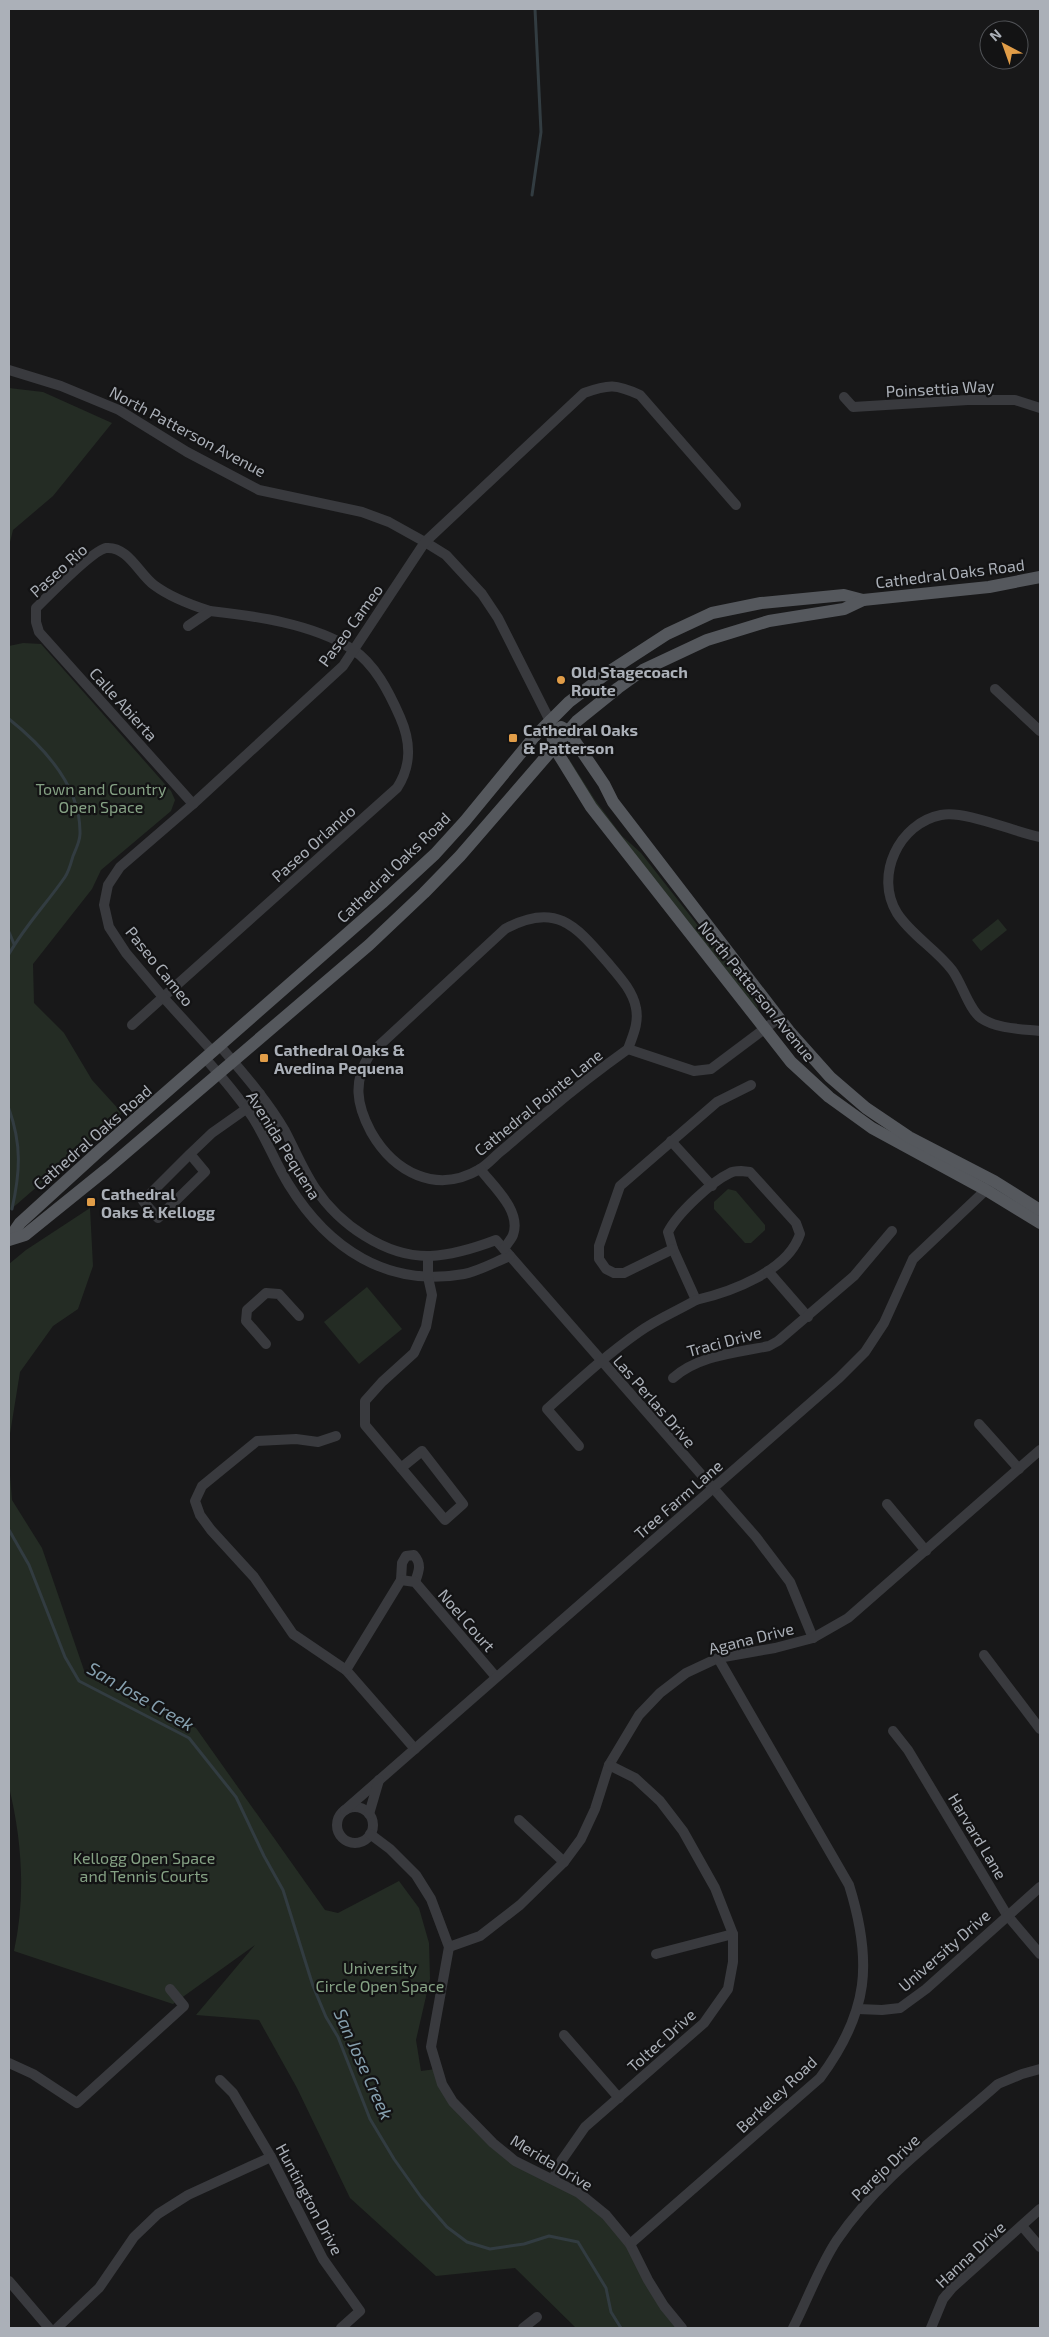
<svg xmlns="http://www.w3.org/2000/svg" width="1049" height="2337" viewBox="0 0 1049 2337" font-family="'Exo 2',sans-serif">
<rect width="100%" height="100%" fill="#181819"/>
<!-- green -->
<g fill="#242c24">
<path d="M 9,388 L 43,392 L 112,423 L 53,496 L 13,530 L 9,546 Z"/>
<path d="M 23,643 L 41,644 L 171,791 L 175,800 L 171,811 L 101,870 L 92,889 L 33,964 L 34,1003 L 64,1033 L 92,1080 L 122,1113 L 9,1211 L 9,646 Z"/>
<path d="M 569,759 L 595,800 L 622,836 L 641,853 L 754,997 L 760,1014 L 588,794 L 567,761 Z"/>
<path d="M 998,919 L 1007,930 L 981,951 L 972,940 Z"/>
<path d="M 728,1189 L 736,1191 L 765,1225 L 765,1230 L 751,1243 L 745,1243 L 714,1209 L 714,1202 Z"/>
<path d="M 90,1208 L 93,1266 L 78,1309 L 53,1326 L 20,1372 L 9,1440 L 9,1264 L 26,1250 Z"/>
<path d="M 367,1287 L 402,1329 L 359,1364 L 324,1322 Z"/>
<path d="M 9,1463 L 12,1500 L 42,1548 L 86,1676 L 196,1728 L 325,1910 L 338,1913 L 399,1881 L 419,1908 L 429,1943 L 430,1979 L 416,2040 L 421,2071 L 436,2069 L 442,2084 L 493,2143 L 606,2215 L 682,2328 L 576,2328 L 515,2268 L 436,2276 L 350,2198 L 297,2088 L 259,2020 L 196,2015 L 255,1945 L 173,2004 L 14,1951 C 26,1896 22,1841 9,1787 Z"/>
</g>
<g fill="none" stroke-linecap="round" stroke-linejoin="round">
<!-- stream -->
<g stroke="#323c41" stroke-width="3">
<path d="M 532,195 L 541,132 L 535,9"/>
<path d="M 9,719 C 44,747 81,787 80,834 C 80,841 76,849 73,856 C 71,863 69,871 65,877 C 47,903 25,926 9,954"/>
<path d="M 9,932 L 14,944"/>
<path d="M 9,1109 C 22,1145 20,1173 12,1209"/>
<path d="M 9,1530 L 29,1565 L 65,1657 L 79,1681 L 189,1738 L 236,1797 L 264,1856 L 283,1890 L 313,1986 L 326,2017 L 338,2037 L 370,2119 L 394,2159 L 421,2197 L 447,2227 L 467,2242 L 490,2249 L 524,2244 L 549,2236 L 578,2242 L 606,2288 L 611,2312 L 621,2328"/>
</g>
<!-- minor -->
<g stroke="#393a3e" stroke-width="10">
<path d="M 9,370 L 61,386 L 119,410 L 187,452 L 259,490 L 362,512 L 389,522 L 425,542 L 446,555 L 482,594 L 498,618 L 550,721"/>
<path d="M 844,397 L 853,407 L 968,400 L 1015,400 L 1040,408"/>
<path d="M 995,689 L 1040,731"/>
<path d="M 193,804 L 39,632 L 36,622 L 36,608 C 47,597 93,550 106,548 C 128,546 139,574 154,585 C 170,597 191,605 210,611"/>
<path d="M 1040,837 C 1014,832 965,810 941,815 C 899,823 874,876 897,913 C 911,935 936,949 952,970 C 962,983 969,1010 981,1018 C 997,1029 1022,1029 1040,1031"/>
<path d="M 132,1025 L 397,788 C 412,765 411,742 400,717 C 389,692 375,664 352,649 C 313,624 256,616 210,611 L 188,626"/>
<path d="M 220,1046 C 243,1073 267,1100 285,1131 C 295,1150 303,1170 315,1188 C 339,1224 385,1257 430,1256 C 453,1255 475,1248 496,1240 L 756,1537 L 790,1582 L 813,1638"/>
<path d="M 628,1049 C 633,1035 639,1023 636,1008 C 633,991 619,976 608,963 C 576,926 556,901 505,929 L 370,1054 C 353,1081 356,1104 371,1132 C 394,1172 436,1195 480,1169 C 487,1165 494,1157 500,1152 C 516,1139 531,1125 547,1112 C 573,1090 600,1069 628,1049 L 694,1071 L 711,1069 L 779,1018"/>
<path d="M 213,1052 L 163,997 L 126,953 L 109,927 L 104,905 L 108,885 L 120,867 L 193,804 L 343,666 L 425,542 L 584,393 C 609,384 616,384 640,395 L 736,505"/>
<path d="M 205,1058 C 221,1076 237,1095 251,1115 C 266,1137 275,1163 289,1185 C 328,1248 387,1288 464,1274 C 479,1271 495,1262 510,1256"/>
<path d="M 671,1141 L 712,1186"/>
<path d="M 190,1154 L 143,1201 L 158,1218 L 205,1172 L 190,1154 L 212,1133 L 246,1109 L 260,1094"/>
<path d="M 480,1169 C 493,1186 522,1211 513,1235 C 511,1240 506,1245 504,1249"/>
<path d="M 741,1171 L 750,1172 L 796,1223 L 800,1234 C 788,1271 731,1292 696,1300 L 673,1249 L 668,1232 C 677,1214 711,1182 730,1173 C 733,1171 738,1171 741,1171 Z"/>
<path d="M 673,1249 L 624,1273 L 614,1273 L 606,1269 L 599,1259 L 599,1246 L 620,1186 L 717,1102 L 751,1085"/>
<path d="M 768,1271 L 808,1317"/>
<path d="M 266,1344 L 246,1321 L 247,1310 L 266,1293 L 279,1294 L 299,1316"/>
<path d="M 673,1378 C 699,1355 736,1353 769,1346 L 778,1341 L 854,1276 L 892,1231"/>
<path d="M 979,1424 L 1019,1469"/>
<path d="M 336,1436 L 318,1442 L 296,1439 L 257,1441 L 202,1486 L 195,1501 L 200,1515 L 211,1530 L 254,1577 L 293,1634 L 346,1670 L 415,1749"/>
<path d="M 579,1446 L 547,1409 C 577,1382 606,1355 639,1332 C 657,1319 677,1311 696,1300"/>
<path d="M 401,1468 L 422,1451 L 463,1504 L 445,1520 L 365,1425 L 365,1401 L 382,1382 L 414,1353 L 426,1327 L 432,1295 L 428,1277 L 428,1256"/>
<path d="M 887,1504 L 926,1551"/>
<path d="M 401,1580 L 402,1563 L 406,1556 L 414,1555 C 422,1564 419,1571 415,1582"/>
<path d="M 984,1655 L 1040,1729"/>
<path d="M 346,1670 L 401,1580 L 415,1582 L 496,1677"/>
<path d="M 893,1731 L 908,1750 L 1007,1915 L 1040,1954"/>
<circle cx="355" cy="1825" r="18"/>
<path d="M 345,1810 L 839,1378 L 865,1352 L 884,1323 L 913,1259 L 990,1186"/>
<path d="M 369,1814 L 379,1780"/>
<path d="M 519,1820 L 564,1862"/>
<path d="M 370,1834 L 390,1849 L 416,1875 L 431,1899 L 449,1947 L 431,2047 L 442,2084 L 453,2102 L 493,2143 L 515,2161 L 579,2193 L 606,2215 L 630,2244 L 648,2280 L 664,2306 L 682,2328"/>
<path d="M 449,1947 L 480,1936 L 520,1905 L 564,1862 L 581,1839 L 595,1809 L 609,1765 L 639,1715 L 660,1693 L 686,1673 L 718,1658 L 775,1648 L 813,1638 L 848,1618 L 1040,1450"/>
<path d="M 656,1954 L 733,1934"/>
<path d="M 858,2009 L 882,2010 L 900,2008 L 926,1989 L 1040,1887"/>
<path d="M 564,2035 L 619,2098"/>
<path d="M 9,2063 L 33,2074 L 77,2103 L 184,2006 L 170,1989"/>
<path d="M 220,2080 L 233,2093 L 271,2157 L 323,2259 L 360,2311 L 341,2328"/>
<path d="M 553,2179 L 562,2160 L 585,2127 L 704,2023 L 728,1989 L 733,1962 L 733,1934 L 715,1888 L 683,1831 L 660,1801 L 635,1778 L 609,1765"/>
<path d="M 1022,2226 L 1040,2247"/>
<path d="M 630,2244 L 820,2078 C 869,2012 873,1962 849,1885 L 718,1658"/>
<path d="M 9,2281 L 49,2328"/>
<path d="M 57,2328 L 99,2288 L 134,2237 L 158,2214 L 188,2195 L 271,2157"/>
<path d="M 523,2328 L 537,2317"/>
<path d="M 793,2328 C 808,2299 819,2267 837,2240 C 879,2178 943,2133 998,2084 L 1022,2074 L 1040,2069"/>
<path d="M 931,2328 L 943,2299 L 952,2288 L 1040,2209"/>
</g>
<!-- major -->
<g stroke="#55585d" stroke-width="12">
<path d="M 550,721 L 554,747 L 591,807 L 791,1062 L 829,1097 L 872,1128 L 986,1190 L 1040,1223"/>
<path d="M 561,727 L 568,731 L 604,784 L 613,802 L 789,1031 L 830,1077 L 866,1108 L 909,1137 L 994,1181 L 1040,1210"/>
<path d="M 9,1239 L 20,1223 L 99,1151 L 382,903 L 435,854 L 465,821 L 534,737 L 569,702 L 610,671 L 667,634 L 712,613 L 761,603 L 844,595 L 863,600"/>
<path d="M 9,1240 L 25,1235 L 108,1168 L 369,945 L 424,893 L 460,856 L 577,721 L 618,688 L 643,670 L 707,640 L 769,621 L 844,609 L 863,600 L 989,587 L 1040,577"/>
</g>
</g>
<!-- markers -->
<g fill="#e19d48" stroke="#131314" stroke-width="2">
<circle cx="561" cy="680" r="5"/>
<rect x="508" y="733" width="10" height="10" rx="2.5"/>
<rect x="259" y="1053" width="10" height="10" rx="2.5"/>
<rect x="86" y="1197" width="10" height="10" rx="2.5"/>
</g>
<g text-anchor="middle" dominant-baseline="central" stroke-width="4.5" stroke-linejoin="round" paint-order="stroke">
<!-- street labels -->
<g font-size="16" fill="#abb0b8" stroke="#131314">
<text transform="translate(940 388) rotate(-3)">Poinsettia Way</text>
<text transform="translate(188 431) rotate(28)">North Patterson Avenue</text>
<text transform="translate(58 570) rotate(-42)">Paseo Rio</text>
<text transform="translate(950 573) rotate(-7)">Cathedral Oaks Road</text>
<text transform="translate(350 625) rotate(-54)">Paseo Cameo</text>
<text transform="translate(124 704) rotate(48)">Calle Abierta</text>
<text transform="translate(313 843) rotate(-42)">Paseo Orlando</text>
<text transform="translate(393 867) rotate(-44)">Cathedral Oaks Road</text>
<text transform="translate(160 966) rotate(51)">Paseo Cameo</text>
<text transform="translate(757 991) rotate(51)">North Patterson Avenue</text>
<text transform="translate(538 1102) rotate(-39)">Cathedral Pointe Lane</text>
<text transform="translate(92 1137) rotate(-41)">Cathedral Oaks Road</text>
<text transform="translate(284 1145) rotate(58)">Avenida Pequena</text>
<text transform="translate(724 1341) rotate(-15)">Traci Drive</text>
<text transform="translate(655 1401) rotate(49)">Las Perlas Drive</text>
<text transform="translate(678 1499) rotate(-41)">Tree Farm Lane</text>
<text transform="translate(467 1620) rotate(49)">Noel Court</text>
<text transform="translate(751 1638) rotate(-14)">Agana Drive</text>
<text transform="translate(978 1836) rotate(59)">Harvard Lane</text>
<text transform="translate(944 1950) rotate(-41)">University Drive</text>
<text transform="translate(661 2040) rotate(-42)">Toltec Drive</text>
<text transform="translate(776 2094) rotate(-43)">Berkeley Road</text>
<text transform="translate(552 2162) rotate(31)">Merida Drive</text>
<text transform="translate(885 2167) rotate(-44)">Parejo Drive</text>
<text transform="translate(310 2199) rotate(62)">Huntington Drive</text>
<text transform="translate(970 2254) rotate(-43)">Hanna Drive</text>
</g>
<!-- poi labels -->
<g font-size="16" font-weight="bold" fill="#abb0b8" stroke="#131314" text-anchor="start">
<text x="571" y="671">Old Stagecoach<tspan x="571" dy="18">Route</tspan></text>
<text x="523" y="729">Cathedral Oaks<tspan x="523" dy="18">&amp; Patterson</tspan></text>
<text x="274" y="1049">Cathedral Oaks &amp;<tspan x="274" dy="18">Avedina Pequena</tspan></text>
<text x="101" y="1193">Cathedral<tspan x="101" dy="18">Oaks &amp; Kellogg</tspan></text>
</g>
<!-- park labels -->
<g font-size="16" fill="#85a184" stroke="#131314">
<text x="101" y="788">Town and Country<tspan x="101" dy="18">Open Space</tspan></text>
<text x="144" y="1857">Kellogg Open Space<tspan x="144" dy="18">and Tennis Courts</tspan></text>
<text x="380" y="1967">University<tspan x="380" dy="18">Circle Open Space</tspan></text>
</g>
<!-- water labels -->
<g font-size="18" font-style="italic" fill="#86a0af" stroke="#131314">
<text transform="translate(141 1696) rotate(30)">San Jose Creek</text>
<text transform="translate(364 2064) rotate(66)">San Jose Creek</text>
</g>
</g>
<!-- border -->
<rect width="1049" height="2337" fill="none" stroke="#abb0b8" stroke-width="20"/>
<!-- north arrow -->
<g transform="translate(1004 45) rotate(319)"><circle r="24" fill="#131314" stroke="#505256"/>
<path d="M0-4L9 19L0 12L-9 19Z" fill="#e19d48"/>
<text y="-8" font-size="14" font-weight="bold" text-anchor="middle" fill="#abb0b8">N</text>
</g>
</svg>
